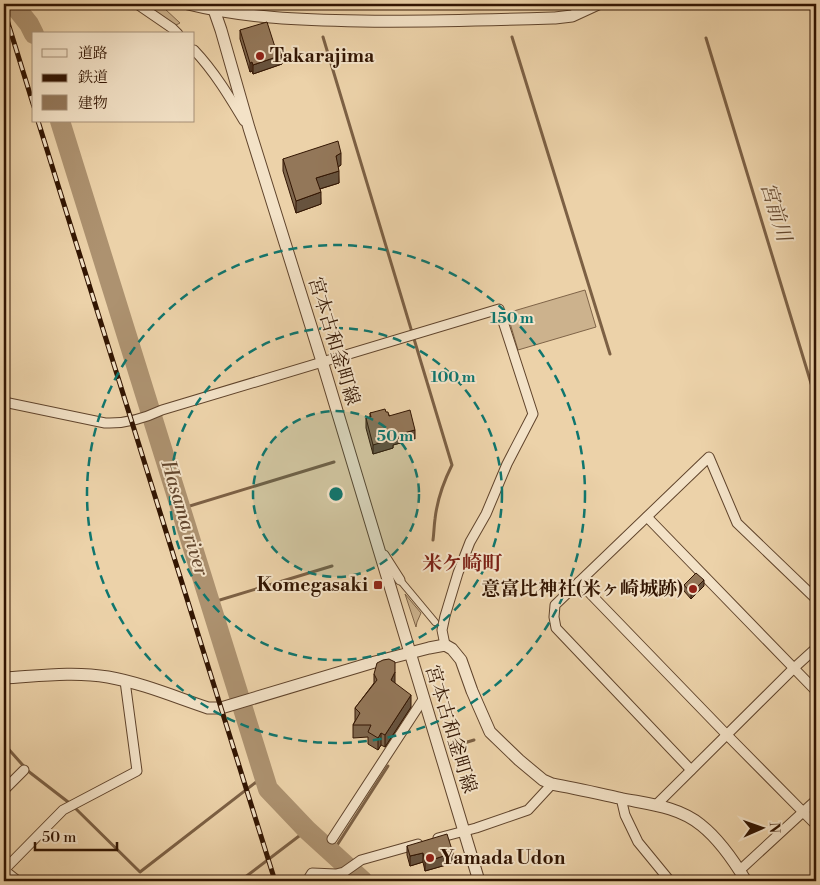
<svg xmlns="http://www.w3.org/2000/svg" width="820" height="885" viewBox="0 0 820 885" font-family="'Libre Bodoni','Noto Serif JP',serif">
<rect width="100%" height="100%" fill="#ecd2a9"/>
<filter id="stains"><feTurbulence type="fractalNoise" baseFrequency=".004" numOctaves="4"/><feColorMatrix values="0 0 0 0 .2 0 0 0 0 .09 0 0 0 0 .02 0 0 0 .5 -.17"/></filter>
<radialGradient id="worn" r=".72"><stop offset=".6" stop-color="#630" stop-opacity="0"/><stop offset="1" stop-color="#630" stop-opacity=".3"/></radialGradient>
<!-- grass -->
<g fill="#ccb28d" stroke="#7f6448">
<path d="M 142,4 L 165,9 L 180,23 L 174,26 Z"/>
<path d="M 585,290 L 596,327 L 518,350 L 507,313 Z"/>
<path d="M 405,594 L 421,613 L 417,622 L 416,627 Z"/>
</g>
<g fill="none" stroke-linecap="round" stroke-linejoin="round">
<!-- stream -->
<g stroke="#7c6044" stroke-width="3">
<path d="M 323,37 L 452,465 C 444,481 437,501 435,519 C 434,526 434,533 433,540"/>
<path d="M 512,37 L 610,354"/>
<path d="M 706,38 L 814,393 L 816,395"/>
<path d="M 180,509 L 334,462"/>
<path d="M 210,603 L 332,566"/>
<path d="M 4,744 L 28,771 L 72,805 L 140,872 L 264,776"/>
<path d="M 454,746 L 474,740"/>
<path d="M 332,853 L 388,766"/>
<path d="M 240,881 L 307,830"/>
<path d="M 647,881 L 648,881"/>
</g>
<!-- river -->
<g stroke="#ad9270" stroke-width="20">
<path d="M 13,4 L 29,24 L 34,34"/>
<path d="M 60,121 L 268,789 L 307,830 L 363,881"/>
</g>
<defs>
<path id="pedestrian" d="M 400,580 L 435,622"/>
<g id="minor">
<path d="M 137,4 L 172,28 L 178,34"/>
<path d="M 194,50 C 214,71 229,96 244,121"/>
<path d="M 4,402 L 105,423 C 124,424 145,418 162,410 L 499,309 L 533,414 L 507,464 L 486,514 L 470,542 L 458,573 L 445,616 L 442,630 L 445,645"/>
<path d="M 647,517 L 816,691"/>
<path d="M 384,555 L 400,580"/>
<path d="M 579,582 L 555,605 L 554,617 L 556,628 L 691,770"/>
<path d="M 816,599 L 737,523 L 709,457 L 579,582 L 727,735 L 816,825"/>
<path d="M 4,790 L 24,770"/>
<path d="M 621,798 L 625,815 L 638,842 L 670,881"/>
<path d="M 656,805 L 794,668 L 816,648"/>
<path d="M 438,838 L 476,828 L 528,810 L 552,784"/>
<path d="M 332,839 L 424,698"/>
<path d="M 4,870 L 63,810 L 137,771 L 125,681"/>
<path d="M 4,870 L 18,881"/>
<path d="M 740,870 L 816,800"/>
<path d="M 307,881 L 312,873 L 336,874 L 344,872 L 361,860 L 418,844"/>
</g>
<g id="tertiary">
<path d="M 188,4 C 244,18 303,20 361,21 C 426,22 490,20 555,18 L 572,16 L 598,4"/>
<path d="M 212,4 L 221,30 L 249,128 L 325,371 L 479,881"/>
<path d="M 4,678 C 38,676 74,671 108,677 C 142,683 175,697 208,708 L 221,708 L 371,663 L 429,648 L 445,645 L 452,649 L 461,660 L 472,691 L 490,732 L 519,760 L 543,780 L 552,784 C 574,788 596,793 619,798 C 647,804 678,806 701,825 C 720,840 734,861 746,881"/>
</g>
</defs>
<!-- pedestrian casing -->
<use href="#pedestrian" stroke="#60442c" stroke-width="8"/>
<!-- minor casing -->
<use href="#minor" stroke="#60442c" stroke-width="11"/>
<!-- tertiary casing -->
<use href="#tertiary" stroke="#60442c" stroke-width="13"/>
<!-- pedestrian -->
<use href="#pedestrian" stroke="#f3e2c7" stroke-width="6"/>
<!-- minor -->
<use href="#minor" stroke="#f3e2c7" stroke-width="9"/>
<!-- tertiary -->
<use href="#tertiary" stroke="#f3e2c7" stroke-width="11"/>
<defs>
<g id="rail">
<path d="M 4,10 L 34,107"/>
<path d="M 38,121 L 275,881"/>
</g>
</defs>
<!-- rail casing -->
<use href="#rail" stroke="#321502" stroke-width="5"/>
<!-- rail -->
<use href="#rail" stroke="#f3e2c7" stroke-width="3" stroke-dasharray="9" stroke-linecap="butt"/>
</g>
<!-- wall -->
<g fill="#7e664d" stroke="#321502">
<path d="M 240,30 L 275,47 L 282,64 L 253,74 L 252,71 L 250,72 L 240,39 Z"/>
<path d="M 283,159 L 341,165 L 338,167 L 339,183 L 320,189 L 321,204 L 296,213 L 283,171 Z"/>
<path d="M 386,412 L 415,439 L 393,445 L 393,448 L 373,454 L 366,428 L 366,418 L 370,417 L 370,413 Z"/>
<path d="M 684,585 L 704,586 L 691,599 L 684,591 Z"/>
<path d="M 374,674 L 395,683 L 411,707 L 385,747 L 381,745 L 378,750 L 368,744 L 368,737 L 353,738 L 353,725 L 355,721 L 355,708 L 374,683 Z"/>
<path d="M 407,846 L 453,863 L 425,871 L 423,862 L 410,866 L 407,855 Z"/>
</g>
<!-- shaded-wall -->
<g fill="#67533e" stroke="#321502">
<path d="M 282,55 L 282,64 L 253,74 L 253,65 Z"/>
<path d="M 252,62 L 252,71 L 250,72 L 250,63 Z"/>
<path d="M 341,153 L 341,165 L 336,168 L 336,156 Z"/>
<path d="M 339,171 L 339,183 L 316,190 L 316,178 Z"/>
<path d="M 321,192 L 321,204 L 296,213 L 296,201 Z"/>
<path d="M 415,430 L 415,439 L 393,445 L 393,448 L 373,454 L 373,445 L 392,436 Z"/>
<path d="M 704,580 L 704,586 L 691,599 L 691,593 Z"/>
<path d="M 395,672 L 395,684 L 391,680 Z"/>
<path d="M 411,695 L 411,707 L 385,747 L 385,735 Z"/>
<path d="M 381,733 L 381,745 L 378,750 L 378,738 Z"/>
<path d="M 423,853 L 423,862 L 410,866 L 410,856 Z"/>
<path d="M 453,853 L 453,863 L 425,871 L 425,862 Z"/>
</g>
<!-- building -->
<g fill="#937759" stroke="#321502">
<path d="M 267,22 L 275,47 L 279,46 L 282,55 L 253,65 L 252,62 L 250,63 L 240,30 Z"/>
<path d="M 338,141 L 341,153 L 336,156 L 339,171 L 316,178 L 321,192 L 296,201 L 283,159 Z"/>
<path d="M 385,409 L 386,412 L 388,412 L 389,416 L 410,410 L 415,430 L 392,436 L 393,439 L 373,445 L 366,418 L 371,417 L 370,413 Z"/>
<path d="M 696,573 L 704,580 L 691,593 L 684,585 Z"/>
<path d="M 389,659 L 395,662 L 395,672 L 391,680 L 411,695 L 385,735 L 381,733 L 378,738 L 368,732 L 371,725 L 353,725 L 360,713 L 355,708 L 377,680 L 374,674 L 377,663 L 383,660 Z"/>
<path d="M 447,834 L 453,853 L 425,862 L 423,853 L 410,856 L 407,846 Z"/>
</g>
<!-- distance rings -->
<circle cx="336" cy="494" r="83" fill="#0f766e" fill-opacity=".12"/>
<g fill="none" stroke="#0f766e" stroke-width="2.5" stroke-dasharray="9 6">
<circle cx="336" cy="494" r="83"/>
<circle cx="336" cy="494" r="166"/>
<circle cx="336" cy="494" r="249"/>
</g>
<!-- markers -->
<g fill="#8f2418" stroke="#f3e2c7" stroke-width="2">
<circle cx="260" cy="56" r="5"/>
<rect x="373" y="580" width="10" height="10" rx="2.5"/>
<circle cx="693" cy="589" r="5"/>
<circle cx="430" cy="858" r="5"/>
</g>
<g text-anchor="middle" dominant-baseline="central" stroke-width="4" stroke-linejoin="round" paint-order="stroke">
<!-- poi labels -->
<g font-size="19" font-weight="bold" fill="#321502" stroke="#f3e2c7" text-anchor="start">
<text x="270" y="56">Takarajima</text>
<text x="368" y="585" text-anchor="end">Komegasaki</text>
<text x="683" y="589" text-anchor="end">意富比神社(米ヶ崎城跡)</text>
<text x="440" y="858">Yamada Udon</text>
</g>
<!-- street labels -->
<g font-size="19" fill="#321502" stroke="#f3e2c7">
<text transform="translate(334 341) rotate(73)">宮本古和釜町線</text>
<text transform="translate(451 729) rotate(73)">宮本古和釜町線</text>
</g>
<!-- water labels -->
<g font-size="20" font-style="italic" fill="#63472e" stroke="#f3e2c7">
<text transform="translate(775 212) rotate(73)">宮前川</text>
<text transform="translate(184 518) rotate(73)">Hasama river</text>
</g>
<!-- neighbourhood labels -->
<g font-size="20" font-weight="bold" fill="#7a1f14" stroke="#f3e2c7">
<text x="462" y="564">米ケ崎町</text>
</g>
</g>
<circle cx="336" cy="494" r="8" fill="#0f766e" stroke="#f3e2c7" stroke-width="2.5"/>
<g font-size="15" text-anchor="middle" font-weight="bold" fill="#0f766e" stroke="#f3e2c7" stroke-width="4" stroke-linejoin="round" paint-order="stroke">
<text x="512" y="323">150 m</text>
<text x="453" y="382">100 m</text>
<text x="395" y="441">50 m</text>
</g>
<!-- margin -->
<rect width="820" height="885" fill="none" stroke="#ecd2a9" stroke-width="20"/>
<rect x="5" y="5" width="810" height="875" fill="none" stroke="#321502" stroke-width="2.5"/>
<rect x="10" y="10" width="800" height="865" fill="none" stroke="#321502"/>
<!-- legend -->
<rect x="32" y="32" width="162" height="90" fill="#f3e2c7" stroke="#a69078"/>
<rect x="42" y="49" width="25" height="8" fill="#f3e2c7" stroke="#a69078"/>
<text x="78" y="58" font-size="15" fill="#321502">道路</text>
<rect x="42" y="74" width="25" height="8" fill="#321502" stroke="#a69078"/>
<text x="78" y="82" font-size="15" fill="#321502">鉄道</text>
<rect x="42" y="95" width="25" height="15" fill="#937759" stroke="#a69078"/>
<text x="78" y="108" font-size="15" fill="#321502">建物</text>
<!-- north arrow -->
<g transform="translate(762 828) rotate(88)" stroke="#f3e2c7" stroke-width="4" paint-order="stroke">
<path d="M0-4L9 19L0 12L-9 19Z" fill="#321502"/>
<text y="-8" font-size="14" font-weight="bold" text-anchor="middle" fill="#321502">N</text>
</g>
<!-- scale -->
<path d="M35 842v8h82v-8" fill="none" stroke="#321502" stroke-width="2.5"/>
<text x="42" y="842" font-size="15" fill="#321502" stroke="#f3e2c7" stroke-width="4" paint-order="stroke">50 m</text>
<rect width="100%" height="100%" filter="url(#stains)"/>
<rect width="100%" height="100%" fill="url(#worn)"/>
</svg>
